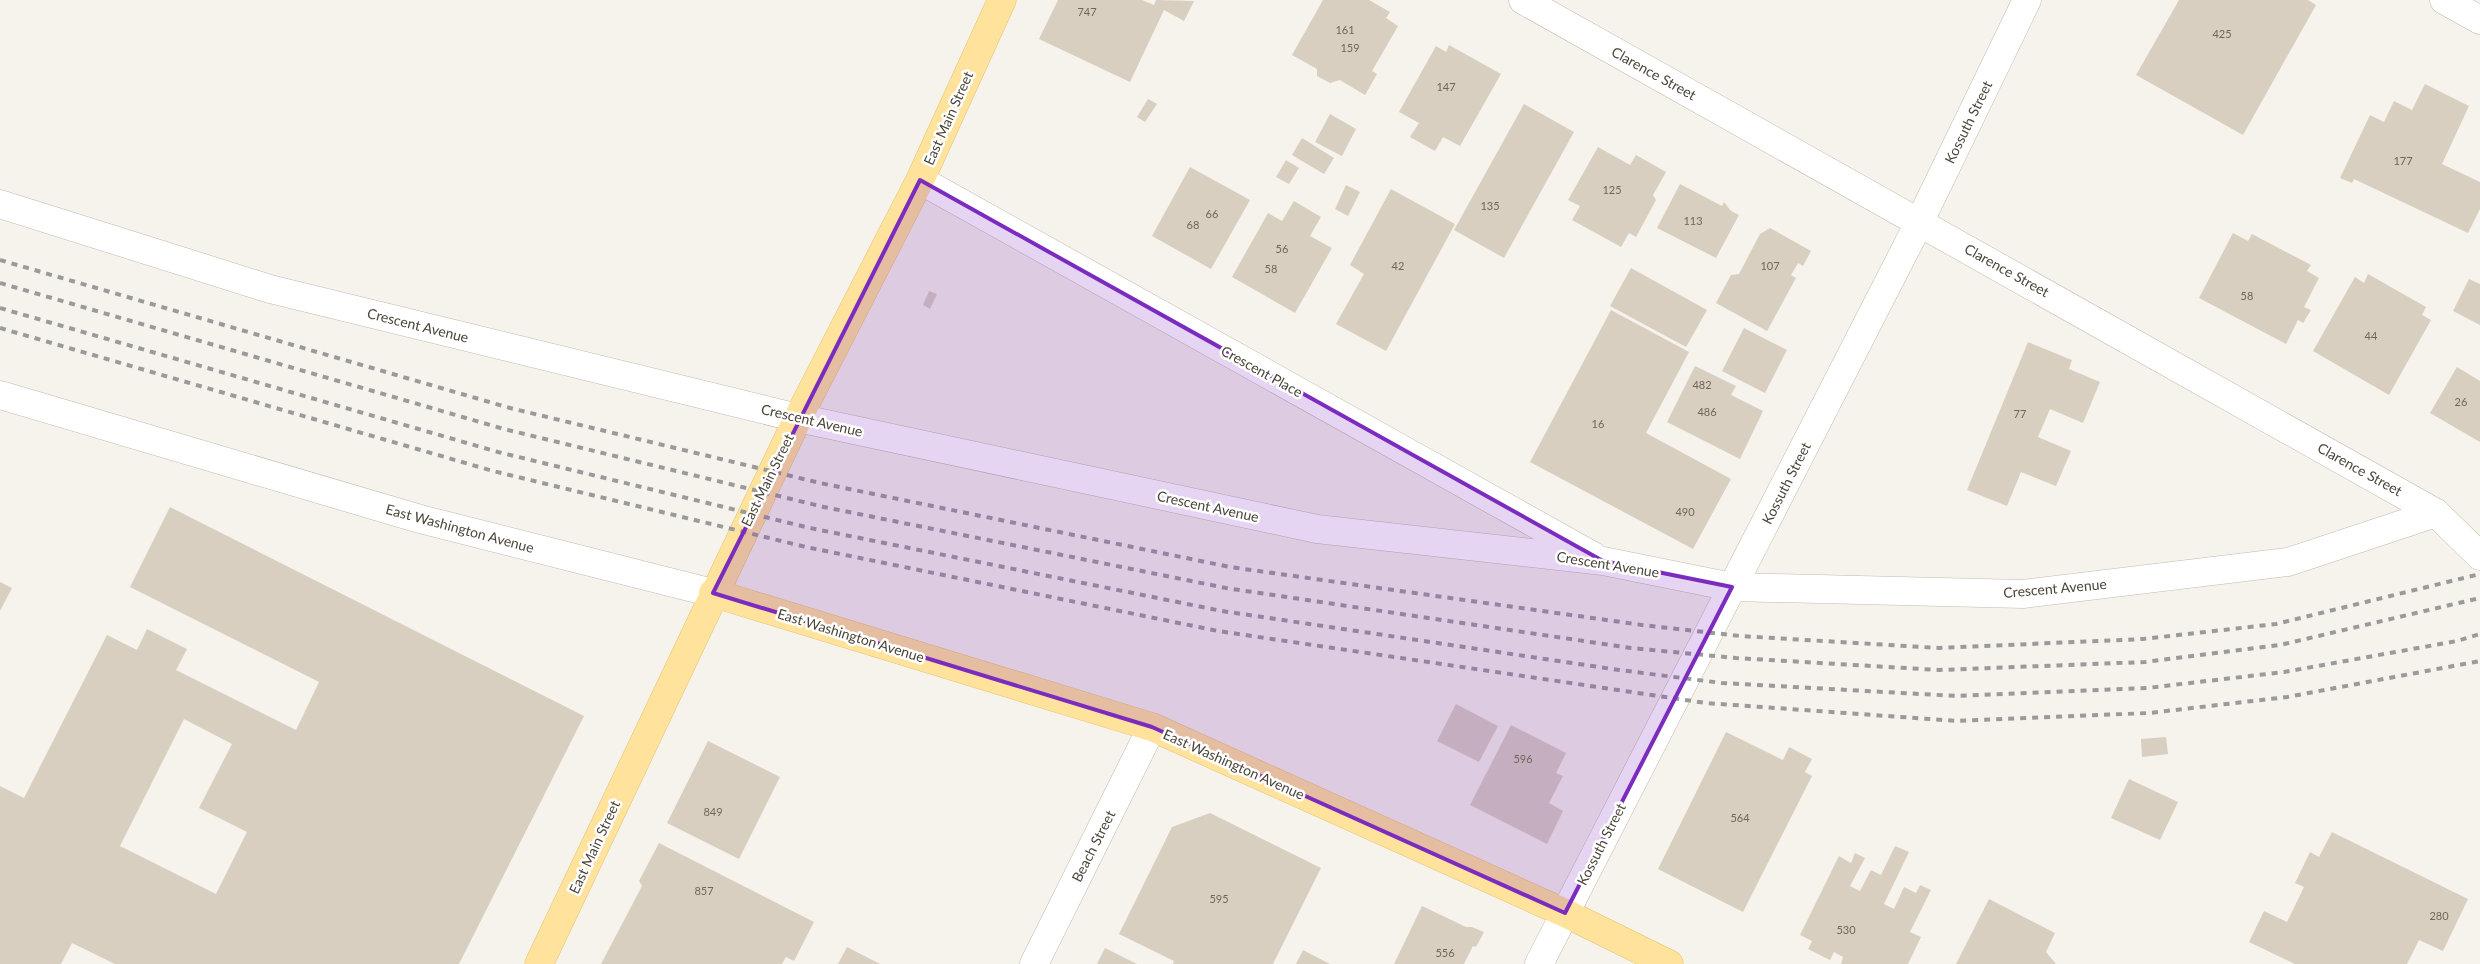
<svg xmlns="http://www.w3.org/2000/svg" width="2480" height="964" viewBox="0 0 2480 964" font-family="Lato,sans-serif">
<rect width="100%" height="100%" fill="#f6f3ec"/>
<!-- building -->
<g fill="#d8cfc1" fill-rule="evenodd">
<path d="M 1058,0 L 1142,0 L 1154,5 L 1156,0 L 1194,1 L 1184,21 L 1164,10 L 1130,82 L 1039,39 Z"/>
<path d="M 1323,0 L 1369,0 L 1390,12 L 1386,18 L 1398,26 L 1372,71 L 1377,74 L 1365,95 L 1340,80 L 1330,83 L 1317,76 L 1317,69 L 1292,55 Z"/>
<path d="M 2179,0 L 2308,0 L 2316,5 L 2243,135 L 2136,75 Z"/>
<path d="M 1449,45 L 1501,74 L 1460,146 L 1443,137 L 1435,151 L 1410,137 L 1419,123 L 1399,112 L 1436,46 L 1446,52 Z"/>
<path d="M 2425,84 L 2469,106 L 2442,164 L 2480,182 L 2480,209 L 2468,233 L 2354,179 L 2352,183 L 2340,178 L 2370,115 L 2384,122 L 2394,101 L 2412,110 Z"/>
<path d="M 1148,99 L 1157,104 L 1145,122 L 1137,117 Z"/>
<path d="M 1524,104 L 1574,132 L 1504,258 L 1454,230 Z"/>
<path d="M 1330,114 L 1356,129 L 1342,156 L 1315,142 Z"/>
<path d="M 1302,138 L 1334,158 L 1324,174 L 1292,155 Z"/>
<path d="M 1598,147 L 1630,165 L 1636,155 L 1666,172 L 1653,195 L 1656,200 L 1636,237 L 1629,233 L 1621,247 L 1572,220 L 1580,206 L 1568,200 Z"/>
<path d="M 1286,160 L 1299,168 L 1289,184 L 1276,177 Z"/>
<path d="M 1190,167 L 1250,200 L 1211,269 L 1152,236 Z"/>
<path d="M 1680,184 L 1722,206 L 1724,202 L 1731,211 L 1739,215 L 1716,258 L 1657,228 Z"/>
<path d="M 1346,185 L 1360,192 L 1348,216 L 1335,209 Z"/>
<path d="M 1391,189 L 1455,224 L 1386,351 L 1336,324 L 1364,274 L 1350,265 Z"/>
<path d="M 1294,201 L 1321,217 L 1310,236 L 1332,248 L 1295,313 L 1232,277 L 1268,213 L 1282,221 Z"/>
<path d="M 1770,228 L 1811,251 L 1803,266 L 1798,263 L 1791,275 L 1796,278 L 1767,331 L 1716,303 L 1731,275 L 1739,274 L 1760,234 Z"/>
<path d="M 2233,233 L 2248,241 L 2252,234 L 2311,265 L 2307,271 L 2319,278 L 2304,307 L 2311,310 L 2303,323 L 2298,320 L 2286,344 L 2199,298 Z"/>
<path d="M 1631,268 L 1707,310 L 1686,347 L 1610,306 Z"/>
<path d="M 2368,274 L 2426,307 L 2422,315 L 2431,320 L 2389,395 L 2313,351 L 2355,277 L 2364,283 Z"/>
<path d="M 2469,279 L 2480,284 L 2480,325 L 2453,311 Z"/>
<path d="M 929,291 L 937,294 L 930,309 L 923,305 Z"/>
<path d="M 1611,310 L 1689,352 L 1646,433 L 1731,479 L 1693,549 L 1530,462 Z"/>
<path d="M 1744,328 L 1787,350 L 1765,393 L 1722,371 Z"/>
<path d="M 2028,342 L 2072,360 L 2069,369 L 2100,382 L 2083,423 L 2050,409 L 2038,437 L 2071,451 L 2056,486 L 2021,472 L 2007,506 L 1967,490 Z"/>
<path d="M 1695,366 L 1736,386 L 1731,395 L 1763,411 L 1740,459 L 1667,422 Z"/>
<path d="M 2457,367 L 2480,381 L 2480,442 L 2430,413 Z"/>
<path d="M 170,507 L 584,716 L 459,964 L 115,964 L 72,943 L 61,964 L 0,964 L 0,786 L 24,798 L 107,635 L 137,650 L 147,629 L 187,649 L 176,670 L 296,730 L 319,682 L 130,587 ZM 184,719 L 232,744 L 199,808 L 247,832 L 216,894 L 120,846 Z"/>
<path d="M 0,582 L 12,588 L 0,611 Z"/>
<path d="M 1456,704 L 1498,726 L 1479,762 L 1437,741 Z"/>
<path d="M 1511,725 L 1566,753 L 1556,773 L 1563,776 L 1549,803 L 1563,811 L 1547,844 L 1470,805 Z"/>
<path d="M 1726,732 L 1783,760 L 1789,747 L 1812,759 L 1805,772 L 1812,776 L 1743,912 L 1658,869 Z"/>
<path d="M 2166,737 L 2168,754 L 2142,757 L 2141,739 Z"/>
<path d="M 708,741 L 780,777 L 739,859 L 667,823 Z"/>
<path d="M 2129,779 L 2178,802 L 2160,840 L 2111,818 Z"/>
<path d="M 1210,813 L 1321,868 L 1273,964 L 1173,964 L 1174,961 L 1119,934 L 1172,827 Z"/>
<path d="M 2332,832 L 2468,899 L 2443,951 L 2419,940 L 2407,964 L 2295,964 L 2249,942 L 2264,911 L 2287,922 L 2304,887 L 2295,883 L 2310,852 L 2319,857 Z"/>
<path d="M 659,843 L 814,922 L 794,961 L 786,957 L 782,964 L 601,964 L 642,886 L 639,881 Z"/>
<path d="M 1895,846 L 1909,852 L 1884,904 L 1894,909 L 1904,887 L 1916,893 L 1920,885 L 1931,890 L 1910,932 L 1921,937 L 1908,964 L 1841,964 L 1843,957 L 1834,952 L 1830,960 L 1808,949 L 1812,941 L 1800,935 L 1839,856 L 1851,863 L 1855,853 L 1865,858 L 1850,886 L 1860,891 L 1871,870 L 1881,875 Z"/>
<path d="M 1989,899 L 2055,933 L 2046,952 L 2056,964 L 1956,964 Z"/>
<path d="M 1422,906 L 1466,927 L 1472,927 L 1484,932 L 1476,947 L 1473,946 L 1464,964 L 1394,964 Z"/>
<path d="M 847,947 L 880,964 L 838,964 Z"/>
<path d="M 1105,948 L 1137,964 L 1097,964 Z"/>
<path d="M 1303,950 L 1330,964 L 1296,964 Z"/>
</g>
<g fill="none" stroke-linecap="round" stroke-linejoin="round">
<defs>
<g id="minor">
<path d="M 1523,0 L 2436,513 L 2480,556"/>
<path d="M 2444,0 L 2480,20"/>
<path d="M 920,180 L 1593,556"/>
<path d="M 0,204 L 270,289 L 798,418 L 1317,529 L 1603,561 L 1732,587 L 2023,594 L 2288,562 L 2436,513"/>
<path d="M 0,395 L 420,519 L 713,593"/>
<path d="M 1034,964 L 1152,727"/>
<path d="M 1539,964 L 1920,221 L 2027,0"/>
</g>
<g id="major">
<path d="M 713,593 L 1152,727 L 1565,913 L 1669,964"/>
<path d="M 539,964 L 798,418 L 920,180 L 1002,0"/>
</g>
</defs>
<!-- minor casing -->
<use href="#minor" stroke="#c2bbae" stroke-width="29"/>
<!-- major casing -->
<use href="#major" stroke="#e6c16a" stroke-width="29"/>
<!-- minor -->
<use href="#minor" stroke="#fff" stroke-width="28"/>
<!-- major -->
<use href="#major" stroke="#ffe39c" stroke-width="28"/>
<!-- rail -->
<g stroke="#9a9a9a" stroke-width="4" stroke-dasharray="6 6" stroke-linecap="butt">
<path d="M 0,260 L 510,408 L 820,483 L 1230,567 L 1642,625 L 1740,636 L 1939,648 L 2143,639 L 2276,624 L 2480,574"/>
<path d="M 0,283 L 504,429 L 824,507 L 1226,588 L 1631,648 L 1736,658 L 1939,670 L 2145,662 L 2280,645 L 2480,598"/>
<path d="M 0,308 L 498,452 L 810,528 L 1222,611 L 1619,670 L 1722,683 L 1957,696 L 2147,688 L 2284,672 L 2457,641 L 2480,634"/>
<path d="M 0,328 L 493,471 L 806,547 L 1218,631 L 1706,703 L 1957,721 L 2149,713 L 2287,697 L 2480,661"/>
</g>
</g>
<!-- marked area -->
<path fill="#7b2cbf" fill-opacity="0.2" stroke="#7b2cbf" stroke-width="4" stroke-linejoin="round" d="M 920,180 L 1603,561 L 1732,587 L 1565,913 L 1152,727 L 713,593 Z"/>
<g text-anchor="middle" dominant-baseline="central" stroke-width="5" stroke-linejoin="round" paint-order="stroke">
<!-- number labels -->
<g font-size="11" fill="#6e675b">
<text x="1087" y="11">747</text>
<text x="1345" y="29">161</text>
<text x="2222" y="33">425</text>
<text x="1350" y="47">159</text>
<text x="1446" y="86">147</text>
<text x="2403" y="160">177</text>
<text x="1612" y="189">125</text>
<text x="1490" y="205">135</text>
<text x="1212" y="213">66</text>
<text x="1693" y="220">113</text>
<text x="1193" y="224">68</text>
<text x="1282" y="248">56</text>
<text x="1398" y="265">42</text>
<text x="1770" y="265">107</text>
<text x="1271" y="268">58</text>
<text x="2247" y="295">58</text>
<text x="2371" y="335">44</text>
<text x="1702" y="384">482</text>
<text x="2461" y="401">26</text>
<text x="1707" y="411">486</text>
<text x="2020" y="413">77</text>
<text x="1598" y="423">16</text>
<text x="1685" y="511">490</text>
<text x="1523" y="758">596</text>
<text x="713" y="811">849</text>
<text x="1740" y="817">564</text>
<text x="704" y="890">857</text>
<text x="1219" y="898">595</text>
<text x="2439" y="915">280</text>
<text x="1846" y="929">530</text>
<text x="1445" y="952">556</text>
</g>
<!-- street labels -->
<g font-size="14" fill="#4b4439" stroke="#fff">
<text transform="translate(1654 73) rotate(29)">Clarence Street</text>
<text transform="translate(948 118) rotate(-66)">East Main Street</text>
<text transform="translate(1968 122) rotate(-64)">Kossuth Street</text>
<text transform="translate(2007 270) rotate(29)">Clarence Street</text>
<text transform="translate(418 325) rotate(14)">Crescent Avenue</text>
<text transform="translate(1262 371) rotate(29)">Crescent Place</text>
<text transform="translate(812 420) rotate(13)">Crescent Avenue</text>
<text transform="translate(2360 469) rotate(29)">Clarence Street</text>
<text transform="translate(767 480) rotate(-64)">East Main Street</text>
<text transform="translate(1786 483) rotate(-63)">Kossuth Street</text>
<text transform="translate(1208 506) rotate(12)">Crescent Avenue</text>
<text transform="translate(460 528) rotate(15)">East Washington Avenue</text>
<text transform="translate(1608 564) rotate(9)">Crescent Avenue</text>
<text transform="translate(2055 588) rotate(-5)">Crescent Avenue</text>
<text transform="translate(851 635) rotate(17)">East Washington Avenue</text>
<text transform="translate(1234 764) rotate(24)">East Washington Avenue</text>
<text transform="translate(1601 844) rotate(-63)">Kossuth Street</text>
<text transform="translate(1093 846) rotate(-63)">Beach Street</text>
<text transform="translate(594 847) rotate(-65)">East Main Street</text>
</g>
</g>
</svg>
